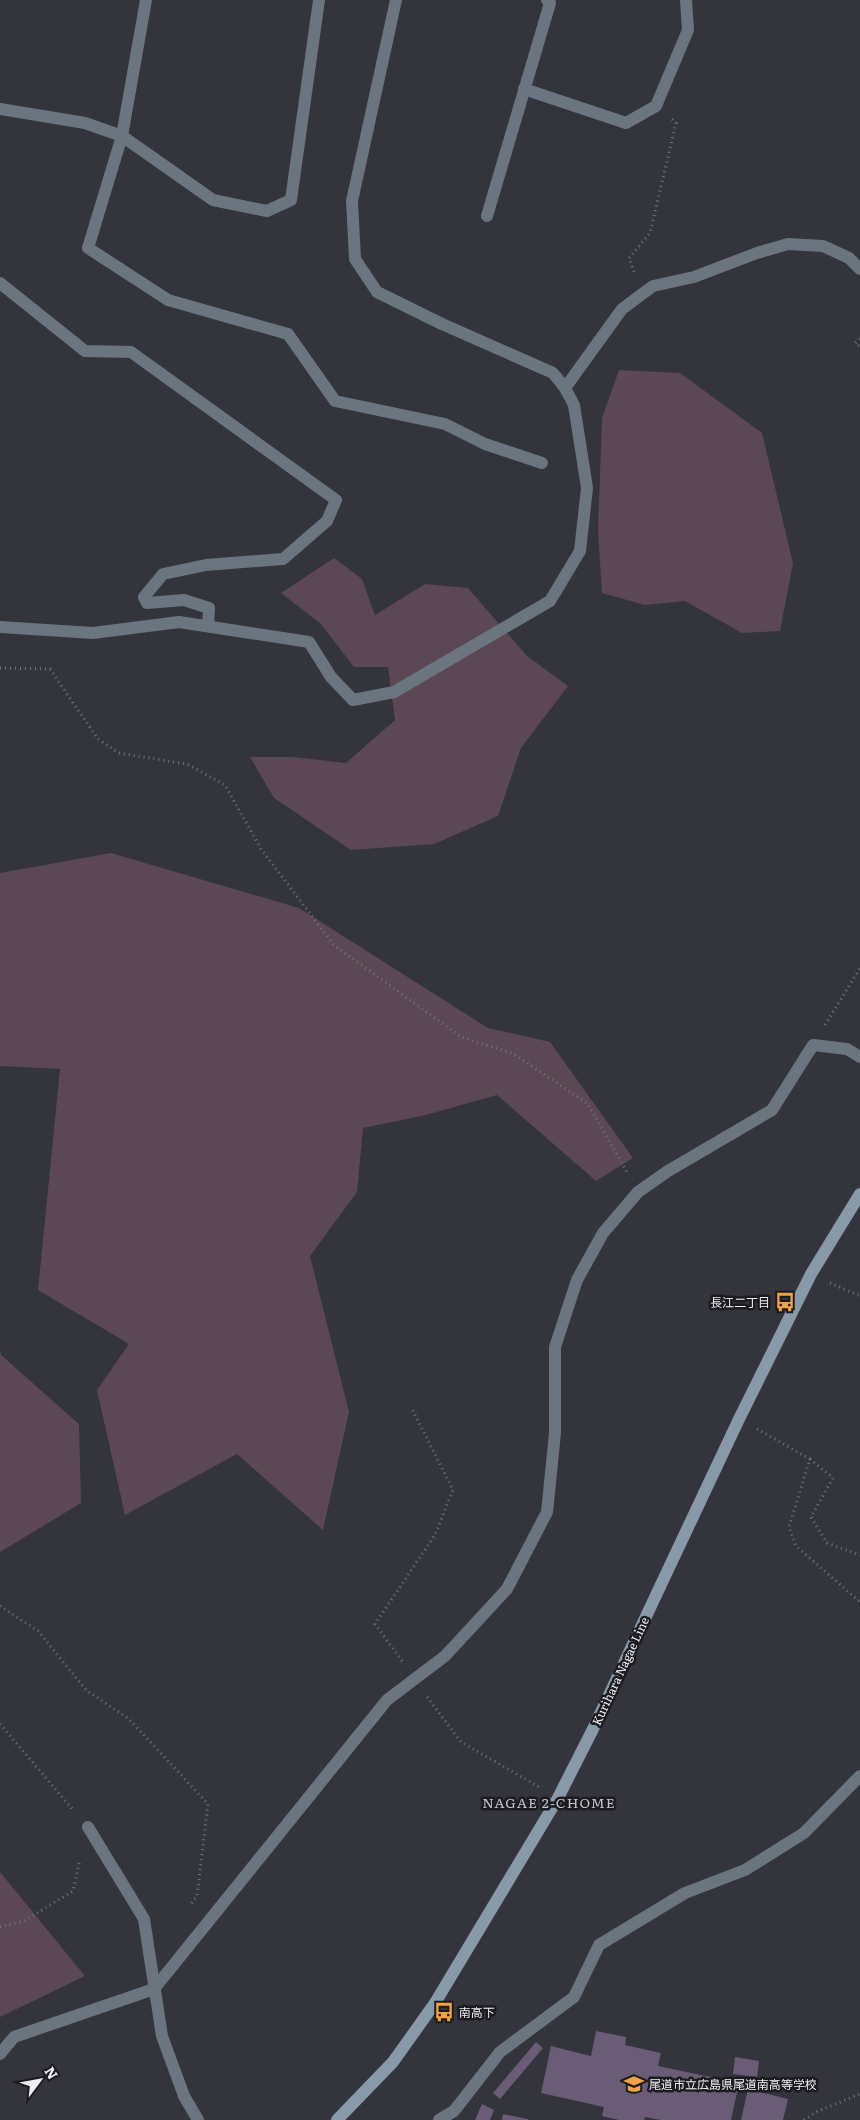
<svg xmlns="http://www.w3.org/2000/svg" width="860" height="2120" viewBox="0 0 860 2120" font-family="Literata,'Noto Sans JP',serif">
<rect width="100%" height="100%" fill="#33343c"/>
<!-- green -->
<g fill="#5b4854">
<path d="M 619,370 L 680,373 L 762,433 L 793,563 L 780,631 L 742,633 L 685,601 L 645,605 L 602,593 L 598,530 L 602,418 Z"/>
<path d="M 334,558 L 362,579 L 375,615 L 425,584 L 468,588 L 527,656 L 568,686 L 521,748 L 498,816 L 434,844 L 351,850 L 274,798 L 250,757 L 293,757 L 346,763 L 395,720 L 388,667 L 354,667 L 321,624 L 281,593 Z"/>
<path d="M 111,853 L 299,908 L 488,1028 L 550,1042 L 633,1158 L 596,1181 L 497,1095 L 426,1115 L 363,1128 L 357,1192 L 310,1256 L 349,1412 L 323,1530 L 237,1454 L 125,1515 L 97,1390 L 129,1344 L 38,1290 L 60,1069 L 0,1066 L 0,873 Z"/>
<path d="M 0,1350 L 1,1355 L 79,1424 L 81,1503 L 0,1552 Z"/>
<path d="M 0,1872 L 85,1976 L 0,2017 Z"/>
</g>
<!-- building -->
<g fill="#6a5c77">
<path d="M 596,2031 L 626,2037 L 625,2045 L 661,2053 L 658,2066 L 739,2083 L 731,2120 L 661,2120 L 645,2117 L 644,2120 L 619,2120 L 602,2116 L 604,2107 L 541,2093 L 551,2046 L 591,2056 Z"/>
<path d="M 536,2042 L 543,2048 L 500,2099 L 493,2093 Z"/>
<path d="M 735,2057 L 759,2061 L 757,2077 L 733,2074 Z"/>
<path d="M 748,2089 L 788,2099 L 783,2120 L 741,2120 Z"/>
<path d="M 482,2104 L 494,2110 L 490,2120 L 475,2120 Z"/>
<path d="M 503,2114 L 528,2119 L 528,2120 L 502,2120 Z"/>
</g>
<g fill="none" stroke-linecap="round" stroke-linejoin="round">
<!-- path -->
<g stroke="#72737a" stroke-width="3" stroke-dasharray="1 4" stroke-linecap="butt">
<path d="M 634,272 L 629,258 L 650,233 L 676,123 L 672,119"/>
<path d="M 860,339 L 855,343 L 860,347"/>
<path d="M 0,668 L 50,669 L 98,739 L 119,753 L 187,764 L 225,785 L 261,849 L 334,945 L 461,1037 L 514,1054 L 588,1104 L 628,1174"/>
<path d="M 825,1025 L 860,968"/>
<path d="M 830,1283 L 860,1296"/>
<path d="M 757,1429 L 810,1459 L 789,1527 L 796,1546 L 860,1602"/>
<path d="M 810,1459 L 833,1478 L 811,1517 L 827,1543 L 860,1555"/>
<path d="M 0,1606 L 38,1631 L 86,1690 L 129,1719 L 208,1804 L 197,1896 L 191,1904"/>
<path d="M 402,1661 L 375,1624 L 435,1535 L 453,1490 L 411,1407"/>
<path d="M 427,1697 L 461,1742 L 539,1787"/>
<path d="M 0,1724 L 74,1811"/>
<path d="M 0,1927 L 24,1921 L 73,1891 L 80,1859"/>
<path d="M 804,2120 L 818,2111 L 860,2094"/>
</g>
<!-- lane -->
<g stroke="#6b7580" stroke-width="12">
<path d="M 88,1827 L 144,1919 L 162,2036 L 184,2096 L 198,2120"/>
<path d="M 0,2054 L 14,2037 L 154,1989 L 387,1700 L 445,1656 L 507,1589 L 547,1512 L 555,1433 L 555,1347 L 577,1280 L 603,1233 L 638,1192 L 668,1171 L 772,1110 L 813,1045 L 847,1049 L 860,1057"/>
<path d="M 439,2120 L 454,2111 L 500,2052 L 574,1997 L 599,1945 L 685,1893 L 745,1870 L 804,1833 L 860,1776"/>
</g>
<!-- street -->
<g stroke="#6b7580" stroke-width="12">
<path d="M 146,0 L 122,136 L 88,248 L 168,300 L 288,334 L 335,401 L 445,424 L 485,444 L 542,463"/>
<path d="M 524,89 L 626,123 L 656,106 L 688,30 L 686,0"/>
<path d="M 0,109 L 85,123 L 122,136 L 213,200 L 267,211 L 291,200 L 319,0"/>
<path d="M 487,216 L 550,3 L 547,0"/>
<path d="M 0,283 L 85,351 L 131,352 L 336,500 L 327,521 L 283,559 L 206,565 L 163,574 L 144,597 L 147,603 L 184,600 L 209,608 L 208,626"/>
<path d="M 565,388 L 622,309 L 653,286 L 694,277 L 757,253 L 788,244 L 823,246 L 849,258 L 860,269"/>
<path d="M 0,627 L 93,633 L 179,622 L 309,642 L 331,677 L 353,700 L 394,692 L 550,601 L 580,551 L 587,488 L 574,405 L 565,388 L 553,373 L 442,324 L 377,292 L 355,259 L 352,201 L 396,0"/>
</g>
<!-- secondary -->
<path stroke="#89a" stroke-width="12" d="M 337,2120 L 393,2062 L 435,2003 L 558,1798 L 593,1729 L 739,1419 L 811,1274 L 860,1194"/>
</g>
<!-- icons -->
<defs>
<symbol id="bus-bare" viewBox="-9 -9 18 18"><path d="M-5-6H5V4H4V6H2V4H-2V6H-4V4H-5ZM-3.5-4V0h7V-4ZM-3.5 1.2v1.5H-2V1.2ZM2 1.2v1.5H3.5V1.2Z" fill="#f3a442" stroke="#1c1c20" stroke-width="2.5" paint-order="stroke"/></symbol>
<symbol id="school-bare" viewBox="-9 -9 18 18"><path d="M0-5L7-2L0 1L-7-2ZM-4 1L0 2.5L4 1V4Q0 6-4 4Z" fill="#f3a442" stroke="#1c1c20" stroke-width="2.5" paint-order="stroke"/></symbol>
</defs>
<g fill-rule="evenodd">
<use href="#bus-bare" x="771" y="1288" width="28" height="28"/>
<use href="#bus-bare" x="430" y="1998" width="28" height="28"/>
<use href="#school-bare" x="620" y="2070" width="28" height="28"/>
</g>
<g text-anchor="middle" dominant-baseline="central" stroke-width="5" stroke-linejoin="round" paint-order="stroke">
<!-- poi labels -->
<g font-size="12" fill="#edeef3" stroke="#1c1c20" text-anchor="start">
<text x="770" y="1302" text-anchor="end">長江二丁目</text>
<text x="459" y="2012">南高下</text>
<text x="649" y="2084">尾道市立広島県尾道南高等学校</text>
</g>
<!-- street labels -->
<g font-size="12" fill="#edeef3" stroke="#1c1c20">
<text transform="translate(620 1671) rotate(-65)">Kurihara Nagae Line</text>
</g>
<!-- neighbourhood labels -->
<g font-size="14" letter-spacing="1" fill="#c0c2cc" stroke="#1c1c20">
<text x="549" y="1802">NAGAE 2-CHOME</text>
</g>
</g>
<!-- north arrow -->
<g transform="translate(40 2080) rotate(58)" stroke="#1c1c20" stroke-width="4" paint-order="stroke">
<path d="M0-4L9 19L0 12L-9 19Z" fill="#edeef3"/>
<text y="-8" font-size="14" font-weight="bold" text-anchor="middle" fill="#edeef3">N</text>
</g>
</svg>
